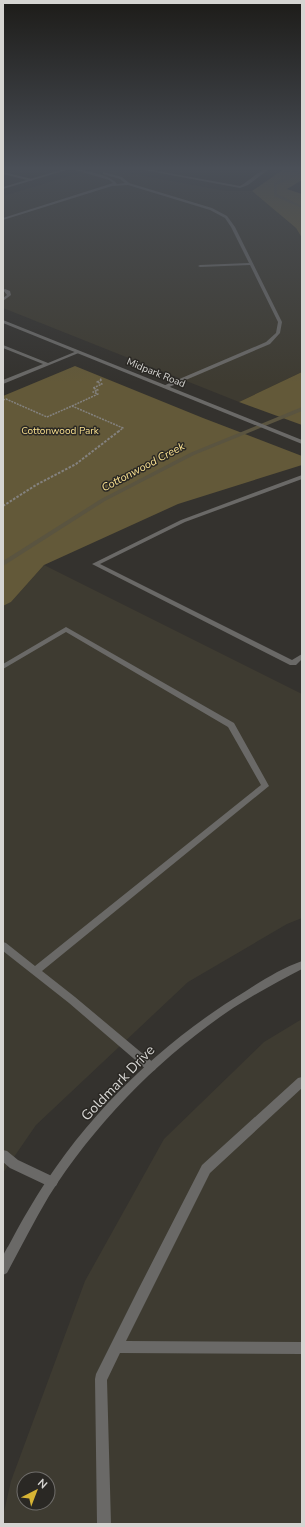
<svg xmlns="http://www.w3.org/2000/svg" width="305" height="1527" viewBox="0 0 305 1527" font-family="'Nunito Sans',sans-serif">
<rect width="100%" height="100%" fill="#34322e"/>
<!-- built -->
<g fill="#3e3b31" fill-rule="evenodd">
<path d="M 93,169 L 105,169 L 226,191 L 252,191 L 296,228 L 302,238 L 302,372 L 239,402 L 3,308 L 3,196 Z"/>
<path d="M 44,565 L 302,694 L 302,918 L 287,924 L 188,982 L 36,1125 L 3,1173 L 3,606 L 11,602 Z"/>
<path d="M 302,1019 L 302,1524 L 3,1524 L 3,1516 L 11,1481 L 85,1281 L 164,1139 L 264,1042 ZM 24,1479 L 48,1479 L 48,1503 L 24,1503 Z"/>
</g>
<!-- green -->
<g fill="#635939">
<path d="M 284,169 L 302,169 L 302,180 L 287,189 L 302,194 L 302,238 L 296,228 L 252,191 Z"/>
<path d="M 75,366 L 203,418 L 302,456 L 302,465 L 178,504 L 44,565 L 11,602 L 3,606 L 3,396 Z"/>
<path d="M 302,372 L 302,425 L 239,402 Z"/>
</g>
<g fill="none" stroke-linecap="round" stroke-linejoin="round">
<!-- stream -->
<g fill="#5a5440" fill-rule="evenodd">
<path d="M 302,171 L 302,173 L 277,185 L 277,194 L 302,206 L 302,208 L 274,196 L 274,183 Z"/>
<path d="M 302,407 L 302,411 L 194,455 L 105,501 L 3,566 L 3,561 L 101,499 L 190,453 Z"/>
</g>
<!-- path-far1 -->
<g stroke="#84827f" stroke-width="1.5" stroke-dasharray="2 1" stroke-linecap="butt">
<path d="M 3,400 L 6,399 L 47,417 L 72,406 L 123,428 L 118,432"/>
<path d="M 72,406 L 98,394 L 93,392 L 98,390 L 93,388 L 102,384 L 97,382 L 102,380 L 100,379"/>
</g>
<!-- path -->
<path stroke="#84827f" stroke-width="2" stroke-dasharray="2.5 1.5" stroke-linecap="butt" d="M 3,506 L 36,485 L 76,464 L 119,431"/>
<!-- service -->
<g fill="#6a6967" fill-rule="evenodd">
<path d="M 72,169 C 82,169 111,175 117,184 L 125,183 L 120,179 L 103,174 L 103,172 L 122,177 L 129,183 L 212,208 L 227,216 L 235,227 L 282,322 L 280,333 L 270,344 L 167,388 L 163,388 L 163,386 L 266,342 L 276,333 L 278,322 L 250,265 L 200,267 L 198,266 L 200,265 L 249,263 L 231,227 L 225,218 L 210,210 L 128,185 L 112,186 L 3,220 L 3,218 L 113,183 L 109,180 Z"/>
<path d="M 147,169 L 240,186 C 249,182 259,169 269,169 L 248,185 L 240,188 L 138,169 Z"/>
<path d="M 5,289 L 10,291 L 11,295 L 3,301 L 3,298 L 7,295 L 3,290 Z"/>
<path d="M 3,345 L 48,363 L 77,351 L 81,352 L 3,384 L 3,380 L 43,364 L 3,348 Z"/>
<path d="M 302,475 L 302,479 L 185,522 L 100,564 L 292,660 L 302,654 L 302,659 L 296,665 L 290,665 L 92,564 L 181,520 Z"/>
<path d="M 66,627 L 234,723 L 269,786 L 42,971 L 75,997 L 155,1064 L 156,1067 L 155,1070 L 151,1071 L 147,1070 L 69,1003 L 3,951 L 3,942 L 6,943 L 35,966 L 261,785 L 228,727 L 66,632 L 3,669 L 3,664 Z"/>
<path d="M 302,1077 L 302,1088 L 210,1173 L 126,1341 L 302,1342 L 302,1354 L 120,1353 L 107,1380 L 111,1524 L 97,1524 L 95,1379 L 96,1374 L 139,1288 L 202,1165 L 298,1078 Z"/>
<path d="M 3,1150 L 7,1151 L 18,1160 L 56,1178 L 58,1182 L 56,1186 L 52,1187 L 48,1186 L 10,1168 L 3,1162 Z"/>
</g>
<!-- minor -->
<path fill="#6a6967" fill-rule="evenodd" d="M 3,172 L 32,179 L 33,180 L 31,181 L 3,174 Z"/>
<!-- tertiary -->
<g fill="#6a6967" fill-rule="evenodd">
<path d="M 64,169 L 70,169 L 3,189 L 3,187 Z"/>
<path d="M 3,320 L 302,440 L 302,444 L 3,323 Z"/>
<path d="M 302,961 L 302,969 C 279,981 255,994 233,1008 C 160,1057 96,1122 49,1196 C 34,1221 21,1247 7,1273 L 3,1275 C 3,1269 2,1262 3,1257 C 4,1252 8,1247 10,1243 C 16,1232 22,1220 29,1209 C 81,1120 158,1044 246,991 C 263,980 282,968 302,961 Z"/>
</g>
</g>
<!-- sky -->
<linearGradient id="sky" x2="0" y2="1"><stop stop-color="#1d1c19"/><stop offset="0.44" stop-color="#4a4f57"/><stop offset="1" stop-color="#4a4f57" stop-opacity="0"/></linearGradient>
<rect width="305" height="383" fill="url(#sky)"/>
<g text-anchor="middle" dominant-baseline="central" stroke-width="3" stroke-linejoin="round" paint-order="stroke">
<!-- far-street labels -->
<g font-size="10" fill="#d6d5d2" stroke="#2a2824">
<text transform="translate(156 373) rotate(22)">Midpark Road</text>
</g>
<!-- far-park labels -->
<g font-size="10" fill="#f8df8e" stroke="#2a2824">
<text x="60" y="431">Cottonwood Park</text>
</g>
<!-- far-water labels -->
<g font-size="11" font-style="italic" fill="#fbe291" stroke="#2a2824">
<text transform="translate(143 467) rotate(-28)">Cottonwood Creek</text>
</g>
<!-- near-street labels -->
<g font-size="14" fill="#d6d5d2" stroke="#2a2824">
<text transform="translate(118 1083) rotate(-46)">Goldmark Drive</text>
</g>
</g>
<!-- border -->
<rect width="305" height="1527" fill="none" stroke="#d6d5d2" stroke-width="8"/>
<!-- north arrow -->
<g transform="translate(36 1491) rotate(42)"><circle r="19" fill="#2a2824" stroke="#6f6d6a"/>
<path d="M0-3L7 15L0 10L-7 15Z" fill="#d7b434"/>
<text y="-6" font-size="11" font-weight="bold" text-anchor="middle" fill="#d6d5d2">N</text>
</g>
</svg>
